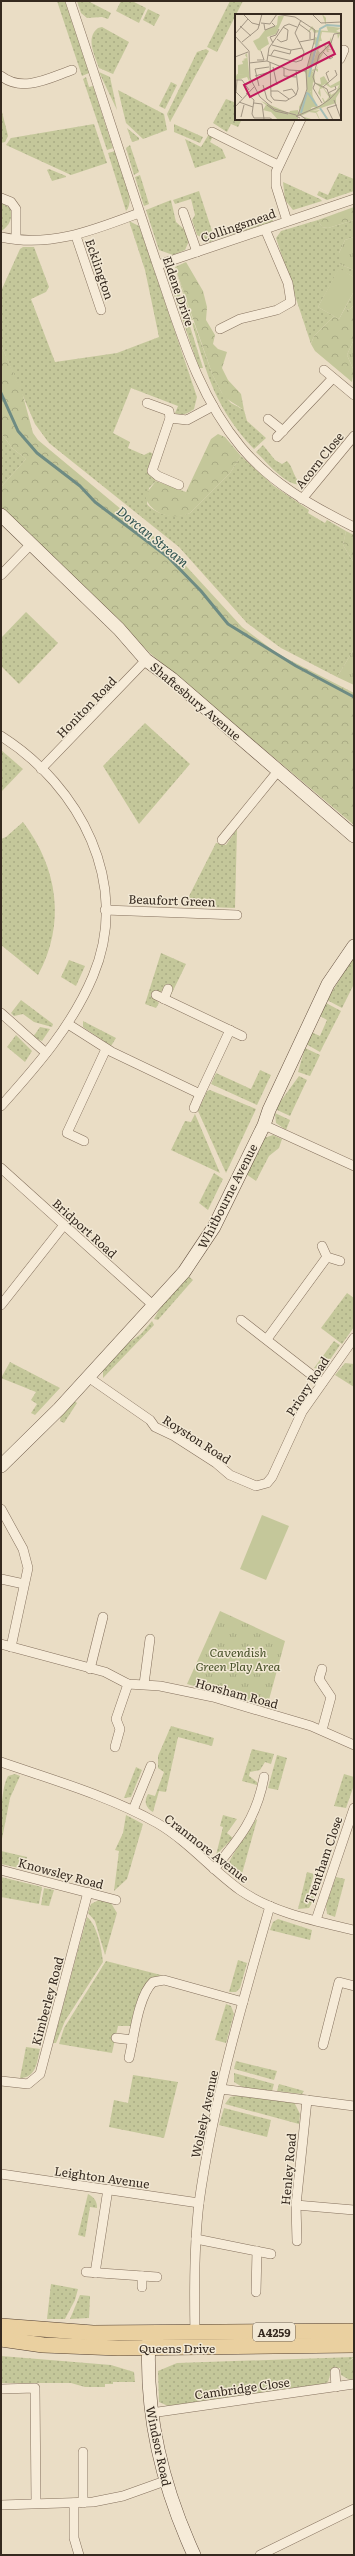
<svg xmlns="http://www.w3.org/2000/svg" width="355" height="2556" viewBox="0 0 355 2556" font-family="Literata,serif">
<defs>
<pattern id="grass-dots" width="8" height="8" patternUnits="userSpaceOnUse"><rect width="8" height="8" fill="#c4c79a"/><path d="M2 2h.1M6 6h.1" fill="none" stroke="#a9ab84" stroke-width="1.8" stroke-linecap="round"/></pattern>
<pattern id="forest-crowns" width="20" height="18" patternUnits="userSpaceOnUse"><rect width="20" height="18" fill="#c4c79a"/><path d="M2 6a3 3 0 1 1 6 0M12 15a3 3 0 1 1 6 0" fill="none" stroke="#a9ab84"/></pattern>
<pattern id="park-tufts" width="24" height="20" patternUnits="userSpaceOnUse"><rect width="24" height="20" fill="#c4c79a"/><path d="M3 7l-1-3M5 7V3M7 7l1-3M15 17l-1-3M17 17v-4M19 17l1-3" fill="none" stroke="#a9ab84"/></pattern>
</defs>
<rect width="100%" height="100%" fill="#eaddc5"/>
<!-- grass -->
<g fill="url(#grass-dots)">
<path d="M 57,1 L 65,1 L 89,73 L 82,76 Z"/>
<path d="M 77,1 L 88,1 L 111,13 L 108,19 L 102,17 L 87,18 L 81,13 Z"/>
<path d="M 121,1 L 132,1 L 146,8 L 139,23 L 116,11 Z"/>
<path d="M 230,1 L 243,1 L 217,52 L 207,47 Z"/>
<path d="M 148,9 L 160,15 L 154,26 L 143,20 Z"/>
<path d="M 102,27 L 129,42 L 113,74 L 99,68 C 95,55 85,38 98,28 Z"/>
<path d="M 206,49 L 209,51 L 170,122 L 167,114 L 197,52 Z"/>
<path d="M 99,72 L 110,77 L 117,110 Z"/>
<path d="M 86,77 L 89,87 L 93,86 L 113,148 L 107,150 L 83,79 Z"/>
<path d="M 171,82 L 177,85 L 165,109 L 159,106 Z"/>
<path d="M 118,90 L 164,114 L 167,130 L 143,139 L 126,123 Z"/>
<path d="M 226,99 L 234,102 L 236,100 L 236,119 L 242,119 L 238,127 L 231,124 L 227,132 L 213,123 Z"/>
<path d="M 2,112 L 8,136 L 5,142 L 1,143 Z"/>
<path d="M 94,124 L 107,163 L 71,175 L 6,145 L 11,138 Z"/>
<path d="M 174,124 L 203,137 L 200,143 L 174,132 Z"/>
<path d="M 127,128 L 139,138 L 139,140 L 132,142 Z"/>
<path d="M 209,134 L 213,136 L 210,142 L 222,149 L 226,158 L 195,168 L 185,139 L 201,147 Z"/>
<path d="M 130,145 L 139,172 L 134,175 L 126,148 Z"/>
<path d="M 115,151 C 120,165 137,200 126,211 L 108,153 Z"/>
<path d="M 49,169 L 66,176 L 66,177 L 52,181 L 47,170 Z"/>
<path d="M 339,173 L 354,179 L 354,191 L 327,200 L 317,195 L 319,191 L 328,195 Z"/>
<path d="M 140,175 L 149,204 L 144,206 L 135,177 Z"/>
<path d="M 283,182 L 320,199 L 322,201 L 293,210 L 285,200 Z"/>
<path d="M 199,191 L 215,240 L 210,242 L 197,235 L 192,220 L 195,215 L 191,199 L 175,204 L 173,200 Z"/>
<path d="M 171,200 L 176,222 L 186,231 L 189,241 L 185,250 L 173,255 L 159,250 L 146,210 Z"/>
<path d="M 1,202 L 10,208 C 13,217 10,226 1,231 Z"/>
<path d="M 272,218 L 273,221 L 269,223 L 217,239 L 216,236 Z"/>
<path d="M 318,220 L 322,227 L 328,228 L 354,220 L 354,237 L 345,240 L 339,253 L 339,264 L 354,270 L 354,277 L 339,269 L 318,307 L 334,316 L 314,336 L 311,344 L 276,238 L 281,231 Z"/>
<path d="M 129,221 L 139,226 L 141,231 L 197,397 L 194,409 C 187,414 183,416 175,413 L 178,406 L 131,388 L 113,433 L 130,442 L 128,448 L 144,455 L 150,452 L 153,454 L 149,470 L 156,481 L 149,488 L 147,504 C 156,515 176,519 190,513 L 230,473 L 241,456 L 274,486 L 309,510 L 308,513 L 325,523 L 327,520 L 346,531 L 343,545 L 354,563 L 354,649 L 337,677 L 281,648 L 247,623 L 179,547 L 49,443 L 35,424 L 1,345 L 1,291 L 20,249 L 23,247 L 34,247 L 49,287 L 46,292 L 31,299 L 55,362 L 117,353 L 159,337 L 145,270 Z"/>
<path d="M 175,267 L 193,320 L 191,320 Z"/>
<path d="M 172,269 L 203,368 L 199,368 L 172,289 L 169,278 Z"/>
<path d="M 354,291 L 354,305 L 350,309 L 344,310 Z"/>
<path d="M 192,323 L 194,323 L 213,376 L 222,393 L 231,403 L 244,410 L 247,421 L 266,438 L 254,449 C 215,408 207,375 192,323 Z"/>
<path d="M 1,433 L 12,448 L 26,459 L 1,487 Z"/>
<path d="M 263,445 L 275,460 L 282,464 L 287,461 C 294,468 293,479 303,485 C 285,486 268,463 256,452 Z"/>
<path d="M 26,612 L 58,643 L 19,684 L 1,666 L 1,638 Z"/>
<path d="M 145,723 L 190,764 L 139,824 L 103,766 Z"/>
<path d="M 1,750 L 23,769 L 1,792 Z"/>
<path d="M 23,822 C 58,868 66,924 38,975 L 1,945 L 1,839 L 6,837 Z"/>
<path d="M 237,829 L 235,908 L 184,906 L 216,843 L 226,845 Z"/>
<path d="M 161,953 L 186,964 L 170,997 L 164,989 L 154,998 L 159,1003 L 156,1008 L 145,1004 Z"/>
<path d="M 354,956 L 354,984 L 342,1008 L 327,1000 Z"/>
<path d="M 69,960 L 85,966 L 76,986 L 61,977 Z"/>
<path d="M 21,1000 L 53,1024 L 52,1027 L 34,1022 L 23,1014 L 14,1016 L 11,1013 Z"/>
<path d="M 326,1003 L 341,1011 L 320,1052 L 306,1044 L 311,1032 L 320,1036 L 327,1020 L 320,1016 Z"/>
<path d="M 83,1021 L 116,1038 L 111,1046 L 83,1027 Z"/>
<path d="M 40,1027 L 50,1029 L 42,1041 L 33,1037 Z"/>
<path d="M 16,1035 L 32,1051 L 25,1062 L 7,1047 Z"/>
<path d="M 305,1048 L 320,1055 L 310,1076 L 298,1072 Z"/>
<path d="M 260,1070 L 271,1075 L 257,1105 L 211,1084 L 216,1073 L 251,1089 Z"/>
<path d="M 299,1076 L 307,1080 L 290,1116 L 275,1109 Z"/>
<path d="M 210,1090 L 256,1109 L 226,1173 L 198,1111 L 207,1091 Z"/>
<path d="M 275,1113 L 290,1120 L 286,1130 L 276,1123 Z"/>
<path d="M 195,1114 L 220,1173 L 171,1150 L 185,1121 L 191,1122 Z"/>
<path d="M 273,1135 L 282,1139 L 279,1148 L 269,1156 L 256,1181 L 246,1174 L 264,1138 Z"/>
<path d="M 214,1173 L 223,1179 L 208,1210 L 199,1203 Z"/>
<path d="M 187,1275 L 193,1280 L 158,1320 L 154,1319 L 163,1302 Z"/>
<path d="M 347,1293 L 354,1298 L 354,1327 L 342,1344 L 321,1328 Z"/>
<path d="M 152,1321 L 154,1325 L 103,1378 L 103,1370 L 121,1348 L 141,1334 Z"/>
<path d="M 334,1341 L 340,1345 L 325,1367 L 320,1369 L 314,1368 Z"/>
<path d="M 10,1362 L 60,1388 L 35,1415 L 31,1413 L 37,1404 L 31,1400 L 36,1392 L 1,1378 Z"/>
<path d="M 345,1363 L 354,1364 L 354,1387 L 335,1375 Z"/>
<path d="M 73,1400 L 77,1403 L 64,1423 L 60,1421 L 61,1413 Z"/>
<path d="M 171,1726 L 214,1738 L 212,1746 L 178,1737 L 166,1792 L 159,1791 L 153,1812 C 145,1807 144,1801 148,1794 L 155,1796 L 164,1772 L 158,1768 L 158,1756 Z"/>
<path d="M 252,1749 L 274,1754 L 271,1764 L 265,1762 L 260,1770 L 250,1772 L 249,1776 L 257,1782 L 257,1785 L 242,1781 Z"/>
<path d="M 277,1755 L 287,1758 L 278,1790 L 268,1788 Z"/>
<path d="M 136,1767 L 142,1770 L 131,1797 L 124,1798 Z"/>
<path d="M 15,1774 L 20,1776 L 10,1798 L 1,1844 C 1,1827 0,1790 8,1776 Z"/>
<path d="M 344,1774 L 354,1777 L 354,1785 L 346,1808 L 334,1806 Z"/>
<path d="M 126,1815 L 143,1824 L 127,1879 L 114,1891 L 119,1851 L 115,1850 L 123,1833 Z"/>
<path d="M 223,1815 L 237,1819 L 227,1833 L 233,1838 L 216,1855 L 223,1827 L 220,1826 Z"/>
<path d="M 256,1819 L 257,1820 L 240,1881 L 228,1870 C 226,1859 250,1832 256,1819 Z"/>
<path d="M 1,1851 L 27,1857 L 24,1869 L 1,1864 Z"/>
<path d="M 307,1872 L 314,1874 L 308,1895 L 315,1897 L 309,1908 L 298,1909 Z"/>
<path d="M 1,1877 L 42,1887 L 39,1904 L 1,1897 Z"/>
<path d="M 336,1877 L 345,1879 L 335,1917 L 327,1914 L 326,1905 Z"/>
<path d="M 44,1888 L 54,1890 L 49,1906 L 41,1905 Z"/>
<path d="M 99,1900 L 111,1903 L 117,1913 L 105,1955 L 95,1921 L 88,1913 L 91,1904 Z"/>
<path d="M 87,1917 C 97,1924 102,1950 103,1962 L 65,2021 L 56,2043 L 53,2043 Z"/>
<path d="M 278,1919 L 312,1930 L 310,1940 L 270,1930 L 273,1922 Z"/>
<path d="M 238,1960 L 247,1963 L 240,1988 L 236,1992 L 229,1992 Z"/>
<path d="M 106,1961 L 161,1975 C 137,1984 138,2004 132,2026 L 118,2026 L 112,2053 L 59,2044 L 64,2028 Z"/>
<path d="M 226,2004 L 231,2006 L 234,2014 L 226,2043 L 215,2040 Z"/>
<path d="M 26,2047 L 40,2049 C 37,2062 36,2078 20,2078 Z"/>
<path d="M 236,2061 L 277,2071 L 274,2080 L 234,2069 Z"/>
<path d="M 234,2073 L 274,2084 L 272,2091 L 244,2088 L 234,2082 Z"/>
<path d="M 133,2075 L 178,2082 L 164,2138 L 109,2127 L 114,2100 L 128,2103 Z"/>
<path d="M 279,2084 L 304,2091 L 302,2094 L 277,2091 Z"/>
<path d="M 242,2095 L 294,2102 L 300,2114 L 299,2124 L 225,2104 L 230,2097 Z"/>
<path d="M 224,2108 L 271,2120 L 267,2137 L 219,2125 Z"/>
<path d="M 88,2194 C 94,2197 97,2201 97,2208 L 90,2207 L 85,2237 L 78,2235 Z"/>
<path d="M 51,2284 L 78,2289 L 75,2300 L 65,2319 L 47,2319 Z"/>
<path d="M 80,2295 L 90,2296 L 89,2318 L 70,2319 Z"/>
<path d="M 1,2356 L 111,2365 L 134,2372 L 135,2382 L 113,2382 L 113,2384 L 105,2384 L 105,2387 L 85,2387 L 71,2383 L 1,2383 Z"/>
<path d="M 354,2357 L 348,2362 L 348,2379 L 341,2375 L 340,2368 L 332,2368 L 328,2382 L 321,2385 L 168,2406 L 159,2402 L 158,2371 L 177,2363 Z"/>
</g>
<!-- forest -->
<g fill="url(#forest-crowns)">
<path d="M 354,207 L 354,220 L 328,228 L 322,227 L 318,220 Z"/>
<path d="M 186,262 L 203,291 L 207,307 L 206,320 L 215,335 L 213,344 L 218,349 L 227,352 L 222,368 L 228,380 L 241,394 L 244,410 L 224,397 L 213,376 L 175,267 Z"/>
<path d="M 354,305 L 354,339 L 347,355 L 354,371 L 352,382 L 315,351 L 311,344 L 314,336 L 334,316 L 339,319 L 344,310 L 350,309 Z"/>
<path d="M 1,345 L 22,392 L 33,433 L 38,440 L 176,555 L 242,627 L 278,654 L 354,693 L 354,825 L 151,654 L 1,510 L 1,487 L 26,459 L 12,448 L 1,433 Z"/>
<path d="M 218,434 L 225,437 L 241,456 L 230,473 L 190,513 C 173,521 149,514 145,495 L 156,481 L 186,492 L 211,439 Z"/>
<path d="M 346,531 L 354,535 L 354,563 L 343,545 Z"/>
<path d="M 354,2358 L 354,2381 L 348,2379 L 348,2362 Z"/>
</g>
<!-- park -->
<g fill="url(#park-tufts)">
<path d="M 354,237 L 354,270 L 339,264 L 339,253 L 345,240 Z"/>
<path d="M 354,339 L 354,371 L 347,355 Z"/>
<path d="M 354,649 L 354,685 L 337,677 Z"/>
<path d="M 220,1611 L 285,1641 L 267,1707 L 187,1684 Z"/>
</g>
<!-- garden -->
<g fill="#c4c79a">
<path d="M 339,268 L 354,277 L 354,291 L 339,319 L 318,307 Z"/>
<path d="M 262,1515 L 289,1526 L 266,1580 L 240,1569 Z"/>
</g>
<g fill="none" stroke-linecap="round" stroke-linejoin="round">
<!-- stream -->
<path stroke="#6e8b83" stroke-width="3" d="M 1,393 L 18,431 L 37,453 L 80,486 L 95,502 L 168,557 L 201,591 L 228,624 L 296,666 L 354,697"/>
<defs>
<g id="street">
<path d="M 70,1 C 100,90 128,179 158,267 C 180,330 197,394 241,447 C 271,483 312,506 354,527"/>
<path d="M 340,59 L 344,50"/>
<path d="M 1,76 C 23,93 49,78 72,70"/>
<path d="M 212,132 L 278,165"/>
<path d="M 1,198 L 11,202 L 16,209 L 16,239"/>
<path d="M 183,212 L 197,252"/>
<path d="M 287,221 L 276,186 L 276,172 L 301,119"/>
<path d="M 76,236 L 101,310"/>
<path d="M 1,237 C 50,248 94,230 139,213"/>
<path d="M 158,265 L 354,199"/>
<path d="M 220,329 L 240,319 L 277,310 L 291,302 L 288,283 L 265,229"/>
<path d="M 324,370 L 354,395"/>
<path d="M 147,403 L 169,411 L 170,418"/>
<path d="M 268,419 L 283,431"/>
<path d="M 277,437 L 333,378"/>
<path d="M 179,485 L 158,476 L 152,471 L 170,418 L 187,420 L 213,406"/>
<path d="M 302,499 L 354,436"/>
<path d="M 1,575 L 31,544"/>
<path d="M 1,736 C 80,786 132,884 93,976 C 72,1026 37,1066 1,1106"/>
<path d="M 41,769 L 146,660"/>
<path d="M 222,840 L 278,771"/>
<path d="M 105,910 L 237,915"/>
<path d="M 156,995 L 242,1036"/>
<path d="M 164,999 L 168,989"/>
<path d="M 1,1013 L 46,1053"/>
<path d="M 68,1024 L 112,1052 L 200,1094 L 230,1030"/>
<path d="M 194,1108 L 200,1094"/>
<path d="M 264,1125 L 354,1166"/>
<path d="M 84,1141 L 67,1133 L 106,1049"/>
<path d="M 1,1168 L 154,1306"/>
<path d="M 322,1246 L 327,1257 L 340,1261"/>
<path d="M 1,1305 L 64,1225"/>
<path d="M 241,1320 L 322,1383"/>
<path d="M 267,1339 L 327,1257"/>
<path d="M 88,1377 L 150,1420 L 155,1427 L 174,1436 L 216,1463 L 230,1475 L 256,1486 L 267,1483 L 272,1477 L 302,1412 L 354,1338"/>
<path d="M 1,1509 L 23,1549 L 28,1568 L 11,1647"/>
<path d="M 1,1579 L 24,1584"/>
<path d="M 1,1644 L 105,1672 L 128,1684 L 160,1686 L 213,1697 L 311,1726 L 354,1745"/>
<path d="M 90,1669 L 103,1617"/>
<path d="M 322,1669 L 319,1679 L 331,1697 L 322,1730"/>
<path d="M 144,1684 L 150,1639"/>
<path d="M 115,1747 L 120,1729 L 116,1719 L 128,1684"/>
<path d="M 1,1762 C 53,1780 109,1796 157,1823 C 188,1841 211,1869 240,1890 C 273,1913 316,1921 354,1930"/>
<path d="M 133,1810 L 151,1766"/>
<path d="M 214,1869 C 240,1838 257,1817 264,1777"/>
<path d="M 1,1870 L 116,1900"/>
<path d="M 316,1920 L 354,1808"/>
<path d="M 116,2038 L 133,2040"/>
<path d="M 323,2045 L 339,1982 L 354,1986"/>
<path d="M 129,2058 C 134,2037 138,1996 153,1982 L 164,1980 L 243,2002"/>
<path d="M 1,2081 L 28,2084 L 40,2074 L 88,1892"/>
<path d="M 221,2089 L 354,2106"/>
<path d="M 1,2174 L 199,2203"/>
<path d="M 296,2205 L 354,2210"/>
<path d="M 196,2239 L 271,2254"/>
<path d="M 297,2241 L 296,2205 L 307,2100"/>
<path d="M 86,2272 L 157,2277"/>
<path d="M 95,2273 L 108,2189"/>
<path d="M 142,2287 L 142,2276"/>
<path d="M 256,2292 L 257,2251"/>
<path d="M 195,2333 C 194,2289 194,2246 199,2203 C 213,2102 242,2004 270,1906"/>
<path d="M 335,2372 L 336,2387"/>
<path d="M 1,2389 L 35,2388 L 36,2503"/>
<path d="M 151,2413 L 354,2384"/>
<path d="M 74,2503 L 74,2538 L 79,2555"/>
<path d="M 83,2503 L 83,2452"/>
<path d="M 1,2505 L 93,2502 L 123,2496 L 165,2481"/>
<path d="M 260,2555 L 354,2509"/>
</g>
<g id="secondary">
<path d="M 1,515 L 119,629 L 146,660 L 172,679 L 354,836"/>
<path d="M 1,1466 L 59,1409 L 184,1272 L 214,1227 L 264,1125 L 269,1110 L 328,984 L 354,946"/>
<path d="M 149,2338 C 145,2415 162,2485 194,2555"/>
</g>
<g id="primary">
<path d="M 1,2326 L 93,2333 L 354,2331"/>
<path d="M 1,2339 L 43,2345 L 118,2348 L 354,2345"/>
</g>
</defs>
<!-- street casing -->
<use href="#street" stroke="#84705d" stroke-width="10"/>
<!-- secondary casing -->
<use href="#secondary" stroke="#655140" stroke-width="14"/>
<!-- primary casing -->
<use href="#primary" stroke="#523f31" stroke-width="16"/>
<!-- street -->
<use href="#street" stroke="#f6ebd8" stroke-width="9"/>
<!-- secondary -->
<use href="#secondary" stroke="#f6ebd8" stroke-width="13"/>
<!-- primary -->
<use href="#primary" stroke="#ead0a0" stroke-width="15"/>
</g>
<g text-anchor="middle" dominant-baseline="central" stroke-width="3" stroke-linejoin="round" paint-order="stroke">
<!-- shield labels -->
<rect fill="#f2e8d4" stroke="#6e6255" stroke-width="1" x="253" y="2323" width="42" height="18" rx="3"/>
<g font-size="11" font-weight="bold" fill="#35291f">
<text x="274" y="2332">A4259</text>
</g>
<!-- street labels -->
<g font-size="12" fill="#35291f" stroke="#f2e8d4">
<text transform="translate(238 225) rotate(-19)">Collingsmead</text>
<text transform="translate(100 269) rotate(71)">Ecklington</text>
<text transform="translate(179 291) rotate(71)">Eldene Drive</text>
<text transform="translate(319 460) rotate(-51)">Acorn Close</text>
<text transform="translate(196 701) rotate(40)">Shaftesbury Avenue</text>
<text transform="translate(86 707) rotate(-46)">Honiton Road</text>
<text transform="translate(172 900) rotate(2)">Beaufort Green</text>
<text transform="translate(227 1196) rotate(-63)">Whitbourne Avenue</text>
<text transform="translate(85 1228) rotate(42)">Bridport Road</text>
<text transform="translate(307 1386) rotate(-57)">Priory Road</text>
<text transform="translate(197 1439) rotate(33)">Royston Road</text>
<text transform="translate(237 1693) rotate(15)">Horsham Road</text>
<text transform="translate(207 1848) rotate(38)">Cranmore Avenue</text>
<text transform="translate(323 1860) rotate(-71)">Trentham Close</text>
<text transform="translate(61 1873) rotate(15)">Knowsley Road</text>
<text transform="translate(47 2001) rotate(-75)">Kimberley Road</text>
<text transform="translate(204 2114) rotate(-78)">Wolsely Avenue</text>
<text transform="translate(288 2169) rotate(-85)">Henley Road</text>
<text transform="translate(102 2177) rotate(8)">Leighton Avenue</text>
<text x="177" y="2348">Queens Drive</text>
<text transform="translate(242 2388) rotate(-8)">Cambridge Close</text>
<text transform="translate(159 2446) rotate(78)">Windsor Road</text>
</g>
<!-- park labels -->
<g font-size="12" font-style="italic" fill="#475028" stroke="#f2e8d4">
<text x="238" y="1652">Cavendish<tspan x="238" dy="14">Green Play Area</tspan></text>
</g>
<!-- water labels -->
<g font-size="13" font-style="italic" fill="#305350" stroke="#f2e8d4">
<text transform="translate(153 536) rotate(39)">Dorcan Stream</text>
</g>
</g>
<!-- overview -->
<g transform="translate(235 14)">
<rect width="106" height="106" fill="#eaddc5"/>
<path d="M 87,0 L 91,4 L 91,12 L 106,14 L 101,17 L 104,18 L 106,18 L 103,25 L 102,19 L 87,18 L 84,30 L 86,33 L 83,36 L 85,39 L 90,34 L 89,30 L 92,33 L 96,23 L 98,34 L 95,32 L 93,35 L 100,36 L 100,41 L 99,36 L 93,36 L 94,38 L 92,38 L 91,35 L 81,51 L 77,51 L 83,33 L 85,18 L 79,19 L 77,15 L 72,19 L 77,12 L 80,16 L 93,17 ZM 12,39 L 15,68 L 17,73 L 12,63 L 2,66 L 0,64 L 2,60 L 11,61 L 3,60 L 3,51 L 8,50 L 7,47 L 10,46 L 8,45 L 12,44 L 10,41 ZM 83,52 L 82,55 L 83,55 L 83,58 L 79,55 L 80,69 L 86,70 L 85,64 L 89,62 L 95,72 L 106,66 L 106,76 L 101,84 L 101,89 L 77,97 L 85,96 L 81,99 L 82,99 L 85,106 L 80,106 L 84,105 L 81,99 L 74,98 L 66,102 L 76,105 L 71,106 L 63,99 L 69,89 L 66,99 L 74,94 L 72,93 L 72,88 L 75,86 L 72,78 L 71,60 L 69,57 L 60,57 L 59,56 L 75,56 L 74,63 L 79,58 L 76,56 L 79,55 L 81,55 ZM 78,68 L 85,73 L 83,79 L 86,83 L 85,75 L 88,74 L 94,83 L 90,88 L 88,84 L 87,84 L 89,89 L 83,93 L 79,89 L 78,93 L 81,93 L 76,95 L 74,89 L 77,88 L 73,79 L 76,77 L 78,87 L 81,89 L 77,81 ZM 90,70 L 96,74 L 104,71 L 101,78 L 96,81 L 95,78 L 94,81 L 87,72 ZM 26,87 L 54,99 L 55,97 L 63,96 L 63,105 L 43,106 L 36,98 L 28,96 L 31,91 Z" fill="#c4c79a" fill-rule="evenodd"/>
<path d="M 84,17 L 87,27 L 84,27 L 83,33 L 77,47 L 76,56 L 78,58 L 80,55 L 78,59 L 75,63 L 77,62 L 76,68 L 74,63 L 75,56 L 72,55 L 77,36 L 82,32 L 79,30 L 80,23 L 83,24 ZM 77,77 L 78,86 L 83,93 L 80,90 L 80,92 L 66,99 L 66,96 L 65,99 L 64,93 L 71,79 Z" fill="#c4c79a"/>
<path d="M 43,2 L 49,2 L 41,20 L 32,23 L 34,30 L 26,35 L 26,37 L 23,36 L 18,27 L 24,24 L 30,16 L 42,11 Z" fill="#c4c79a"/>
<path fill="none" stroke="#a6beb6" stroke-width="2" d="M 74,63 L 85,15 L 92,11 L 106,12M 73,79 L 82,92M 85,94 L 93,106M 66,99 L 72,78"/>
<path fill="none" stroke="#a29583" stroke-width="1" d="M 8,0 L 17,9 L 25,11M 40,0 L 60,3 L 80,16 L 79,28 L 71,57 L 72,75 L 63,101M 77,0 L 86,9 L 106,8M 26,9 L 35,10 L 42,0M 29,10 L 30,16 L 40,12 L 37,9M 64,10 L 75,18 L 75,25M 5,12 L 16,22M 0,20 L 13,5M 0,22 L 14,37 L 15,64 L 25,83 L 39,95 L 61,101M 42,25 L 46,28 L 52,26 L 53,16 L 48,13M 7,28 L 23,15 L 27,0M 64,28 L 80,25M 38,29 L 35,23 L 41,21 L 44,15M 37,31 L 56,36 L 67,34M 88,38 L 95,45 L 98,43M 33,41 L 61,48 L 67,46 L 69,38 L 60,19 L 66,6M 36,41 L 39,36 L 55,40 L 56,36M 0,43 L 13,38M 22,46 L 29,46 L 26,37M 32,47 L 34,34 L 49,12 L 54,10 L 62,13M 35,48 L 36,82 L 39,86 L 51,87 L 61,81 L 63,75 L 61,56M 14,49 L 32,47 L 54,56 L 71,57M 38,53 L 42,71M 49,54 L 49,62 L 61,63M 20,62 L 35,58M 1,66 L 7,66 L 14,76M 2,66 L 1,78 L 7,84M 94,67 L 91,59 L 94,57M 80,69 L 78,74 L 87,89M 28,71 L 32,85 L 37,89M 24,72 L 20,55 L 34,53M 88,73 L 102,61 L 100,56M 36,77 L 43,77 L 54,85M 48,77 L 57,75 L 61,81M 11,79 L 19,86 L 17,100 L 19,104 L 35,104 L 38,106M 93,79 L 101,75 L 100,72M 95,84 L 92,75 L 80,69 L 78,63 L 84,41 L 96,29 L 99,20 L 106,19M 95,85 L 106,73M 99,86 L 106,105M 4,88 L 18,93M 19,89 L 27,90 L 29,105M 32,91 L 40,97 L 53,100M 0,93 L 19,73M 64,101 L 85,92 L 95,85M 6,103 L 9,91M 65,104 L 61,102 L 65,101 L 72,106M 98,106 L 92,94 L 102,91"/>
<path fill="#c2185b" fill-opacity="0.15" stroke="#c2185b" stroke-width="2" d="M 94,28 L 100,40 L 15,83 L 9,71 Z"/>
<rect width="106" height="106" fill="none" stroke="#35291f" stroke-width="2"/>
</g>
<!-- border -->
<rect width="355" height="2556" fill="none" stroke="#35291f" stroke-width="4"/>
</svg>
